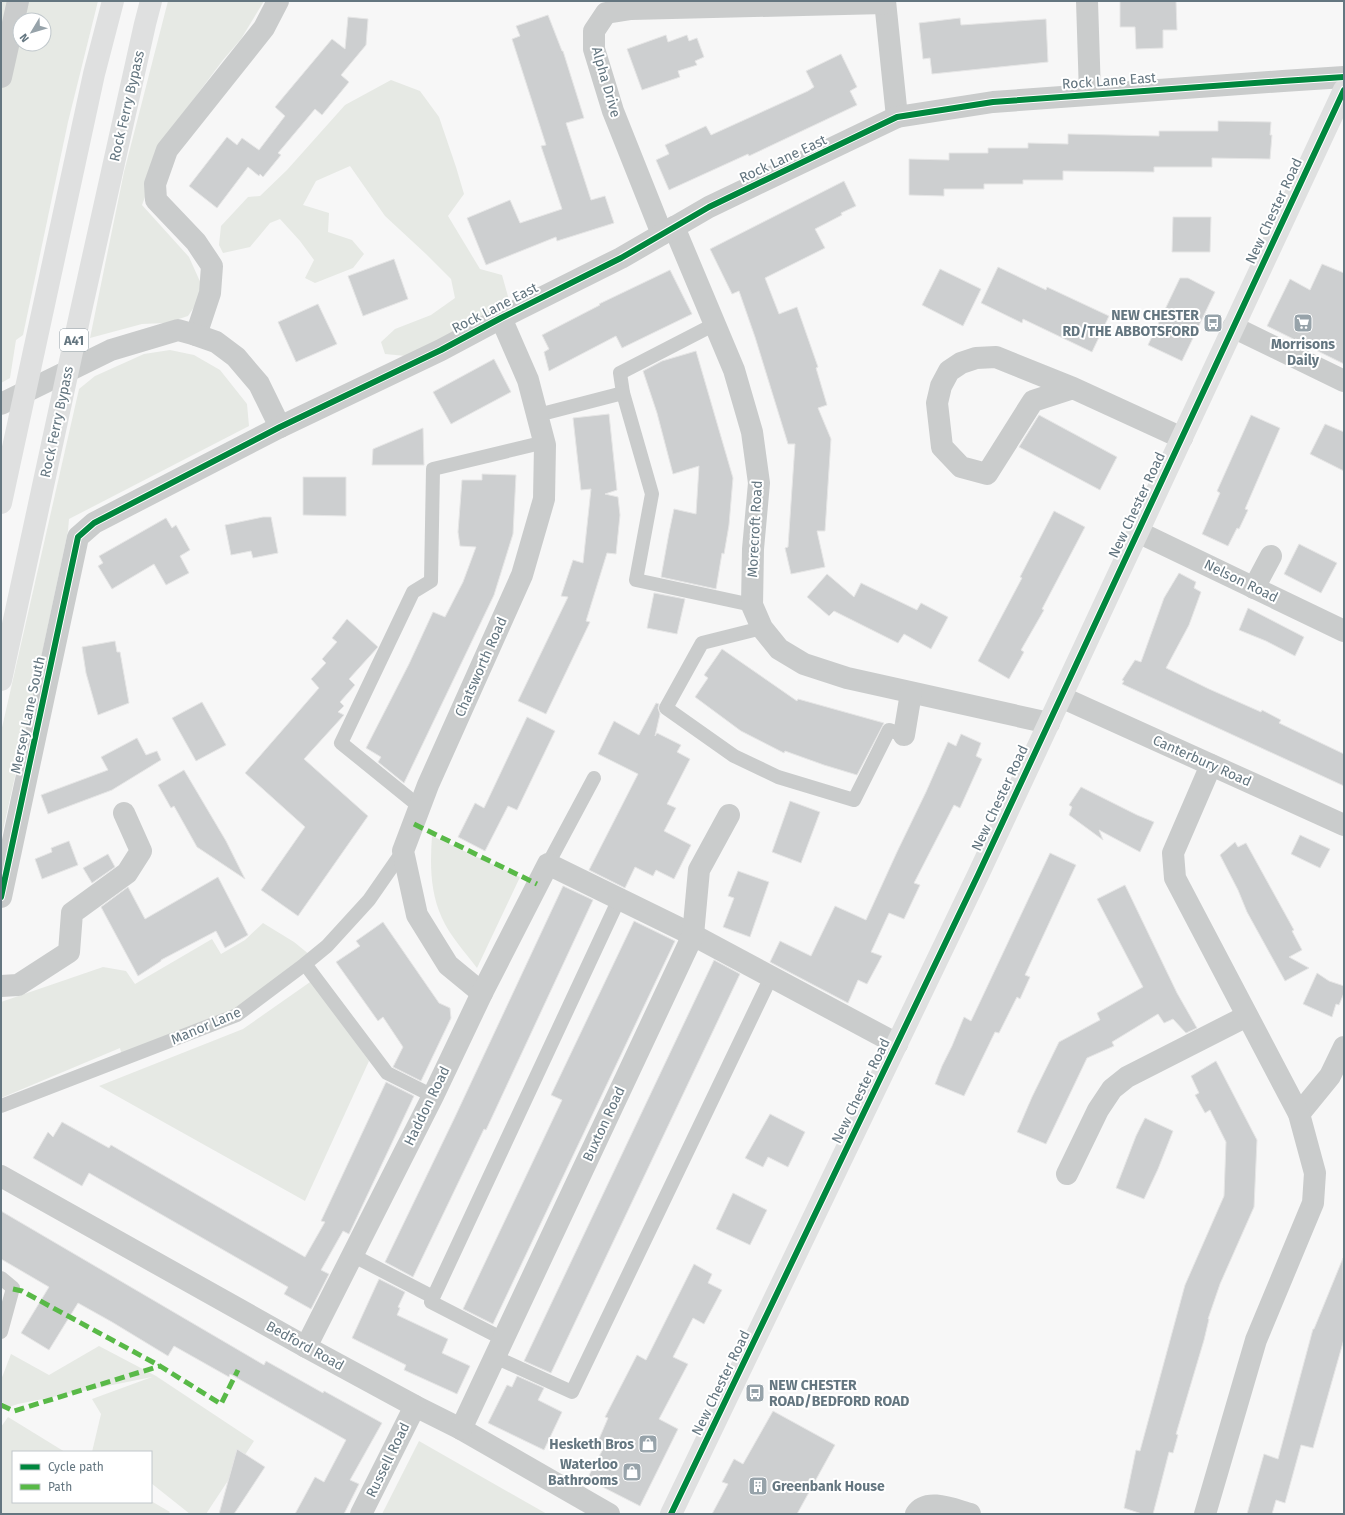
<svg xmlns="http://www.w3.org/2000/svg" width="1345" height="1515" viewBox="0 0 1345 1515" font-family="'Fira Sans',sans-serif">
<rect width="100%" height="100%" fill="#f7f7f7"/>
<!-- green -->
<g fill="#e6e9e4" fill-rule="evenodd">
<path d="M 1,1 L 98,1 L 68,122 L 23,335 L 16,340 L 10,378 L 1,383 ZM 20,20 L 44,20 L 44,44 L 20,44 Z"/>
<path d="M 168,1 L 264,1 L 241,39 L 223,60 L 169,132 L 142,205 L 189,257 L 202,286 L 199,300 L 188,316 L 166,323 L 142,324 L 90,338 L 124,172 Z"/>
<path d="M 391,80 L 420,91 L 439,117 L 456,167 L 464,194 L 448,216 L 480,269 L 502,275 L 509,300 L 470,324 L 406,356 L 385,354 L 381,342 L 395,329 L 431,315 L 455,298 L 451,279 L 426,254 L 385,216 L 350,166 L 316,181 L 303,205 L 329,213 L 328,232 L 352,240 L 364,254 L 353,268 L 315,283 L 305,278 L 314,260 L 300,241 L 280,219 L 270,223 L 250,247 L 223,253 L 219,245 L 221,226 L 248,197 L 260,196 L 287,170 L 345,105 Z"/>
<path d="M 170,350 L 194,355 L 220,370 L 247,404 L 249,426 L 69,519 L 68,531 L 33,696 L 1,839 L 1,732 L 79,389 L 95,376 L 144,354 Z"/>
<path d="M 432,836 L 520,877 L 477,968 C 465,952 450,936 442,918 C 430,892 430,864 432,836 Z"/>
<path d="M 263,923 L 294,942 L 310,955 L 234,1012 L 122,1056 L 120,1048 L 1,1098 L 1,1002 L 103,967 L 126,971 L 135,984 L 212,939 L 221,954 L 245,940 Z"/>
<path d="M 313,980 L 369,1061 L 305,1201 L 99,1086 L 243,1029 Z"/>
<path d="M 99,1346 L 156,1376 L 254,1441 L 206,1514 L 190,1514 L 151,1483 L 151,1452 L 92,1452 L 101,1414 L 92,1399 L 152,1377 L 18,1404 L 9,1407 L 1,1401 L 1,1380 L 11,1354 L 49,1375 Z"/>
<path d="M 8,1417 L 65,1452 L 13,1452 L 13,1502 L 151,1502 L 151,1501 L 170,1512 L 168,1514 L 1,1514 L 1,1427 Z"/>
<path d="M 419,1441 L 547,1514 L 382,1514 Z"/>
</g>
<!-- building -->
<g fill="#cdcfd0" stroke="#e6e6e6">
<path d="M 1120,1 L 1176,1 L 1177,30 L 1163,30 L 1163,48 L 1136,49 L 1135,27 L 1120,27 Z"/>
<path d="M 548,15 L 562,51 L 563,51 L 584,118 L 566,123 L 591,200 L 605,196 L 614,223 L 557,241 L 556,237 L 486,265 L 467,218 L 510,200 L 520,223 L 562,209 L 541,146 L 546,145 L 512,39 L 520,36 L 516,26 Z"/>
<path d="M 348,17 L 368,19 L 366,45 L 341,75 L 349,82 L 322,115 L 315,109 L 278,153 L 281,155 L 263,177 L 260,174 L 259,176 L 248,167 L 217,208 L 189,186 L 227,137 L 237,145 L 242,138 L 259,150 L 285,116 L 275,107 L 332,39 L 345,49 Z"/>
<path d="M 960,18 L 961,25 L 1046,19 L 1048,62 L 932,74 L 930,58 L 923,59 L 919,23 Z"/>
<path d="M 666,35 L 668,42 L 687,35 L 689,41 L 697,38 L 704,57 L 695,61 L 697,65 L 678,71 L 680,77 L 642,90 L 627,49 Z"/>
<path d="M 841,54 L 857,87 L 850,91 L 857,105 L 749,156 L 748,154 L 669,190 L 656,160 L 669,154 L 665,145 L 706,126 L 711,135 L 808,91 L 814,87 L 806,71 Z"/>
<path d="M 1218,121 L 1271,122 L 1270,135 L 1272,135 L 1270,159 L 1212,158 L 1212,167 L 1154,167 L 1154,172 L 1063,171 L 1063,180 L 1023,180 L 1023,184 L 984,184 L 984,189 L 944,189 L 944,196 L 909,195 L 909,159 L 949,160 L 949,153 L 988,153 L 988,148 L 1028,148 L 1028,143 L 1068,144 L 1068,134 L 1159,136 L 1159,131 L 1218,131 Z"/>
<path d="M 844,181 L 856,206 L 841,213 L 842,215 L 815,229 L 825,248 L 765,278 L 779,314 L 797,307 L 818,367 L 816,368 L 827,405 L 818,408 L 831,439 L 825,531 L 817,531 L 825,567 L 791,574 L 785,548 L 788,547 L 795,444 L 788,444 L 755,337 L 739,291 L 732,294 L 710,249 Z"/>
<path d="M 1173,217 L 1211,217 L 1210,252 L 1172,252 Z"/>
<path d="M 394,259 L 408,299 L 363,316 L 348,276 Z"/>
<path d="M 1322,264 L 1344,273 L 1344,364 L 1267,326 L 1290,279 L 1310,290 Z"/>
<path d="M 998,267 L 1046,290 L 1047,287 L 1109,316 L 1092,352 L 1023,319 L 1022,323 L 981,303 Z"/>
<path d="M 940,269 L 981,289 L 963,326 L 922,305 Z"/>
<path d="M 670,270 L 692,314 L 622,348 L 616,336 L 549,371 L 544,352 L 549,349 L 542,335 L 600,305 L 599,304 Z"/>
<path d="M 1180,278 L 1188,278 L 1215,292 L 1182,361 L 1148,345 Z"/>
<path d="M 318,304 L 337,344 L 296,362 L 278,322 Z"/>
<path d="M 696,351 L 733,478 L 729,525 L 724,554 L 722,553 L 716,589 L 661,577 L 669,533 L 674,509 L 696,514 L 699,466 L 673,474 L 657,413 L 643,371 L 662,361 Z"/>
<path d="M 494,359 L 511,392 L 451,424 L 433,392 Z"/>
<path d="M 609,414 L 617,490 L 605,494 L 618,497 L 620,515 L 616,554 L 607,553 L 586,621 L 590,622 L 546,714 L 518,701 L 568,597 L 561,596 L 573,560 L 583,563 L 591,489 L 581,490 L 573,418 Z"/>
<path d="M 1039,415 L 1117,457 L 1100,490 L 1019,447 Z"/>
<path d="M 1251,415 L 1280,428 L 1245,509 L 1248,510 L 1239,529 L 1237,528 L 1228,546 L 1202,534 L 1220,493 L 1217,491 Z"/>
<path d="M 1325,424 L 1344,432 L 1344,471 L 1310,454 Z"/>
<path d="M 423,428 L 424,465 L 372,465 L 373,449 Z"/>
<path d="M 482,474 L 516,475 L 513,534 L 494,595 L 404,783 L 378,762 L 381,757 L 366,748 L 409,664 L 433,612 L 445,617 L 463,582 L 476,547 L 460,546 L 458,532 L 462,480 L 482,480 Z"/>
<path d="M 303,477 L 346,477 L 346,516 L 303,515 Z"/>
<path d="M 1054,511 L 1085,527 L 1042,609 L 1044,610 L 1021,650 L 1024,652 L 1009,679 L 978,661 L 1022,578 L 1020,577 Z"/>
<path d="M 263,517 L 271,517 L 278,553 L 253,558 L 251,551 L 231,555 L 225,525 Z"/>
<path d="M 166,518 L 172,528 L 176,525 L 190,550 L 180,556 L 189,573 L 166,585 L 154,564 L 112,589 L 98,566 L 103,563 L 99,556 Z"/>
<path d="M 1299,544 L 1337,563 L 1321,593 L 1284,574 Z"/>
<path d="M 1179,573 L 1196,582 L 1194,588 L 1201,592 L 1189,625 L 1166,668 L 1209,689 L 1261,712 L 1262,710 L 1281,720 L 1279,723 L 1344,754 L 1344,786 L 1122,684 L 1124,681 L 1122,680 L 1135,660 L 1141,662 L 1164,598 Z"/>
<path d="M 827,574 L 854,597 L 861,583 L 917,610 L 921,603 L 948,617 L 931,649 L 904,634 L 898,643 L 834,611 L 829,616 L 807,597 Z"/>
<path d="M 654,593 L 685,599 L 677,634 L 647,628 Z"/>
<path d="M 1248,608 L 1304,637 L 1295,656 L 1266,641 L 1239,630 Z"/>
<path d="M 347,619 L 378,647 L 349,679 L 355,685 L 340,702 L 344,706 L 338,712 L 344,715 L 304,759 L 368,816 L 298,916 L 261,890 L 305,827 L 245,773 L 319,688 L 311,679 L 326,663 L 322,659 L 337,642 L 332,638 Z"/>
<path d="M 115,641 L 117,652 L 120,652 L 129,703 L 98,715 L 86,673 L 82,647 Z"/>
<path d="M 722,649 L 797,701 L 798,699 L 884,723 L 857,775 L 824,765 L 785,751 L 784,753 L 741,731 L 695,697 L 708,678 L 704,675 Z"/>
<path d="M 202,702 L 226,745 L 196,761 L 172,718 Z"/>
<path d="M 656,703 L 659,704 L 658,708 L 660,714 L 655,736 L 657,733 L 681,745 L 677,752 L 690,759 L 667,804 L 676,808 L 664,831 L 691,845 L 674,879 L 656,870 L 653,876 L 635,867 L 625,888 L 589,870 L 638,774 L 598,754 L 614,721 L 639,735 Z"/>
<path d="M 527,717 L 555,731 L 517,810 L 508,806 L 485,851 L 458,837 L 475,803 L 484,808 Z"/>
<path d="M 961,734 L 981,743 L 976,756 L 982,759 L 960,808 L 954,805 L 914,883 L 920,885 L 904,919 L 889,913 L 871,952 L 882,956 L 867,984 L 858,980 L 848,1003 L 770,962 L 780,941 L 811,956 L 835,906 L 866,920 L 897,852 L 926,792 L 948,742 L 956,746 Z"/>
<path d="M 137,738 L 146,755 L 157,751 L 161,760 L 112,790 L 48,814 L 41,795 L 108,770 L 101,757 Z"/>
<path d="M 184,770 L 226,841 L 245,879 L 197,847 L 174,806 L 171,808 L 158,785 Z"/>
<path d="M 1081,787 L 1137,815 L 1154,822 L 1140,852 L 1099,830 L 1103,840 L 1069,815 L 1072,807 L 1069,805 Z"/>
<path d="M 790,801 L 820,812 L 801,863 L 772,852 Z"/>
<path d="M 1300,835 L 1330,849 L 1320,868 L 1291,854 Z"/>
<path d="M 69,841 L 78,865 L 42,879 L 35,859 L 52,852 L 51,848 Z"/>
<path d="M 1235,842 L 1238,847 L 1246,843 L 1294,930 L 1292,931 L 1302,950 L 1289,957 L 1309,968 L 1285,981 L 1247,912 L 1238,890 L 1220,855 Z"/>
<path d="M 1050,853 L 1076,865 L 1025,975 L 1030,977 L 1020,999 L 1017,997 L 999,1033 L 995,1032 L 964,1096 L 935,1084 L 942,1066 L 952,1046 L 964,1017 L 971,1021 Z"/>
<path d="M 108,854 L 115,867 L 92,883 L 83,868 Z"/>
<path d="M 738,871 L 769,882 L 750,937 L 723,927 L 734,898 L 728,896 Z"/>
<path d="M 218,877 L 248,935 L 225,948 L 216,931 L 161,960 L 161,961 L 138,976 L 101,907 L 128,887 L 145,919 Z"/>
<path d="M 1125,885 L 1177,993 L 1197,1028 L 1186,1033 L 1173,1019 L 1164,1023 L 1158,1014 L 1112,1042 L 1114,1046 L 1087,1058 L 1046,1144 L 1017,1132 L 1032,1097 L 1059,1042 L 1100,1020 L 1097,1013 L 1143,987 L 1097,899 Z"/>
<path d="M 563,886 L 593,900 L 486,1130 L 484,1129 L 413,1277 L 385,1262 L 454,1119 Z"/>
<path d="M 634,921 L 675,941 L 493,1324 L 463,1309 L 562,1100 L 551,1095 Z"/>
<path d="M 383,922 L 439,1003 L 450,1008 L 451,1018 L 421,1081 L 393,1067 L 403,1047 L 383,1017 L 378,1021 L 336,962 L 360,946 L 356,941 Z"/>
<path d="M 714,960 L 740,974 L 551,1373 L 524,1361 Z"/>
<path d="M 1317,973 L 1329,981 L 1344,986 L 1344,993 L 1339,1005 L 1336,1004 L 1332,1017 L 1303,1004 Z"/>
<path d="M 1216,1061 L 1257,1140 L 1254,1207 L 1220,1284 L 1208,1319 L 1209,1319 L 1204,1340 L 1176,1434 L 1178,1435 L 1173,1453 L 1169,1452 L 1153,1514 L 1142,1514 L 1124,1508 L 1136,1450 L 1140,1451 L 1185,1285 L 1224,1196 L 1226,1142 L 1210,1110 L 1205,1113 L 1195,1095 L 1199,1093 L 1191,1076 Z"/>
<path d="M 386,1082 L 414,1096 L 349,1234 L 343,1231 L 321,1270 L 329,1274 L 311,1309 L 284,1294 L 288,1287 L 89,1173 L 82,1186 L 33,1158 L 48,1132 L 53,1137 L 62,1122 L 109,1148 L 111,1145 L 305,1257 L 325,1222 L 321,1221 Z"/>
<path d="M 770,1114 L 805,1132 L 788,1167 L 768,1157 L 763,1167 L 745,1158 Z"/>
<path d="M 1145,1118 L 1173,1131 L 1158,1169 L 1144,1199 L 1116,1188 L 1136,1136 Z"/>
<path d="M 733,1193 L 767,1210 L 750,1245 L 716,1229 Z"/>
<path d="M 1,1211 L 264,1365 L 266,1361 L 323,1393 L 324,1391 L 382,1423 L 350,1480 L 359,1484 L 344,1514 L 295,1514 L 315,1477 L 324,1482 L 346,1440 L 230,1374 L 229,1377 L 174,1346 L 168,1356 L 112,1322 L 78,1303 L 49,1350 L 21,1333 L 49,1287 L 1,1259 Z"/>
<path d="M 1343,1258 L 1344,1339 L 1313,1448 L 1301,1445 L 1285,1503 L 1276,1500 L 1272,1514 L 1247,1514 L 1264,1454 L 1278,1459 L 1313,1329 L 1314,1329 Z"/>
<path d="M 694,1264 L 712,1274 L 708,1283 L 722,1290 L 704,1324 L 693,1318 L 673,1357 L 688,1364 L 659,1419 L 678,1429 L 640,1506 L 587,1479 L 603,1449 L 596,1446 L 608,1418 L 605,1417 L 637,1355 L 646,1360 Z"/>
<path d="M 379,1279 L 405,1292 L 398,1307 L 400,1308 L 397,1315 L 448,1339 L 442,1353 L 470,1366 L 457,1394 L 404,1370 L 406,1365 L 352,1338 Z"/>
<path d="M 517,1376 L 544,1388 L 538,1400 L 562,1412 L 544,1450 L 488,1423 L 507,1385 L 512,1387 Z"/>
<path d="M 773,1411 L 835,1445 L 797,1514 L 712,1514 L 728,1484 L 722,1482 L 734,1459 L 743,1464 Z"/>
<path d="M 237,1449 L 265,1467 L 234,1514 L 219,1514 Z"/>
</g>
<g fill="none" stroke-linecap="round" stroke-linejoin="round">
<!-- lane -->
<g stroke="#cacccc" stroke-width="14">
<path d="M 715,324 L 620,373 L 623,393 L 652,494 L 636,580 L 752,605"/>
<path d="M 538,415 L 623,393"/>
<path d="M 762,628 L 702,643 L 666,708 L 734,756 L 778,777 L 854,800 L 889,730 L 904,735"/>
<path d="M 420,807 L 341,743 L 413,592 L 431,581 L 433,469 L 545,442"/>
<path d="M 548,864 L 594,778"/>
<path d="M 305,964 L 387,1073 L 433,1096"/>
<path d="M 1,1106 L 237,1015 L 305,964 L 327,946 L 369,900 L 403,851"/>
<path d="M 352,1255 L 433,1297"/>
<path d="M 1,1278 L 13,1288 L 1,1332"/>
<path d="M 503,1339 L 431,1302 L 619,899"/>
<path d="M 495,1357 L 572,1392 L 771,977"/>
</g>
<!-- street -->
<g stroke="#cacccc" stroke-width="22">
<path d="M 885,1 L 897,117"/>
<path d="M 1087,1 L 1090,94"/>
<path d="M 1,77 L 18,1"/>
<path d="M 674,227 L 734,370 L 752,432 L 759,483 L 753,549 L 752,605 L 762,628 L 779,649 L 804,664 L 847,678 L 1049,723"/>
<path d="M 662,234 L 613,111 L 594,49 L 594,31 L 606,13 L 631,9 L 885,3"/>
<path d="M 1233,327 L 1344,381"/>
<path d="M 196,335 L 210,293 L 212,266 L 196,242 L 156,200 L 155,184 L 167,150 L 264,28 L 278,1"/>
<path d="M 1073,388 L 996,357 L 976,358 L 961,363 L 949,371 L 941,386 L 937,403 L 942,447 L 961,467 L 987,474 L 1033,401 L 1073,388 L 1182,438"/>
<path d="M 1,404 L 111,350 L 178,330 L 196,335 L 216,342 L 236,357 L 259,384 L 280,427"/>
<path d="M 1138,532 L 1344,631"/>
<path d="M 1254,588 L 1271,556"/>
<path d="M 1061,697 L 1344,825"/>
<path d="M 904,735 L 911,693"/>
<path d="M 1,897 L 78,537 L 94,523 L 280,427 L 441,350 L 501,318 L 621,258 L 709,207 L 897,117 L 993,102 L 1283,81 L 1344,77"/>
<path d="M 1,986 L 18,985 L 69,952 L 72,913 L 127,873 L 141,851 L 124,813"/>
<path d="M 482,993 L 448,965 L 417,915 L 403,851 L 428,785 L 522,575 L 544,499 L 545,445 L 528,380 L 501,318"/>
<path d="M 1299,1114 L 1330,1076 L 1344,1047"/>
<path d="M 1067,1174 L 1098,1110 L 1112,1089 L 1127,1077 L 1247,1016"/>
<path d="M 1,1176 L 306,1347 L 415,1406 L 461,1429 L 609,1514"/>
<path d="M 306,1347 L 433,1096 L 482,993 L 548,864 L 693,935 L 897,1044"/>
<path d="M 461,1429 L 693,935 L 699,870 L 729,815"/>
<path d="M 361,1514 L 415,1406"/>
<path d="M 916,1514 C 927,1497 955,1510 970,1514"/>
<path d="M 1205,1514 L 1256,1340 L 1313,1203 L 1315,1173 L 1299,1114 L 1175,878 L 1173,853 L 1211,765"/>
</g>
<!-- secondary -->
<path stroke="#dfe0e0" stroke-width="22" d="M 671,1514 L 978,875 L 1344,90"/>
<!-- highway -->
<g stroke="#dfe0e0" stroke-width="22">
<path d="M 1,503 L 94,74 L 113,1"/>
<path d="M 1,680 L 80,315 L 145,24 L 151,1"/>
</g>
<!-- quiet -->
<g stroke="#58b947" stroke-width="5" stroke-dasharray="10 5" stroke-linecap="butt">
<path d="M 414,824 L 537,884"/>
<path d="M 13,1289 L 22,1291 L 160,1366 L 221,1404 L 238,1370"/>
<path d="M 1,1405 L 14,1411 L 160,1366"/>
</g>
<defs>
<g id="cycleway">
<path d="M 1,897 L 78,537 L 94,523 L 280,427 L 441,350 L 501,318 L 621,258 L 709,207 L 897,117 L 993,102 L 1283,81 L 1344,77"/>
<path d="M 671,1514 L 978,875 L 1344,90"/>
</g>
</defs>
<!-- cycleway casing -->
<use href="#cycleway" stroke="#fff" stroke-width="8"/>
<!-- cycleway -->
<use href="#cycleway" stroke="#00873e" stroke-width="6"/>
</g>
<!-- icons -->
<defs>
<symbol id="bus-square" viewBox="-11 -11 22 22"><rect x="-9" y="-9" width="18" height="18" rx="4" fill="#97a3aa" stroke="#fff"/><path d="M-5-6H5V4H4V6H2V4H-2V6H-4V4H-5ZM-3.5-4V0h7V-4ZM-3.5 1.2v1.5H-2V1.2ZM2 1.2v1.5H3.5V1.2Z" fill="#fff"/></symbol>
<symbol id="supermarket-square" viewBox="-11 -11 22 22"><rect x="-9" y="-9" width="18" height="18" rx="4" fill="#97a3aa" stroke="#fff"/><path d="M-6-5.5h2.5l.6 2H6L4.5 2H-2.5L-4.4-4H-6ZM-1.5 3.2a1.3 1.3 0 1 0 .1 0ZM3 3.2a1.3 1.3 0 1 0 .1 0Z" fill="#fff"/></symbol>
<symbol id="shop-square" viewBox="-11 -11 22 22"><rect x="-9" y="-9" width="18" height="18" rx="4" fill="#97a3aa" stroke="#fff"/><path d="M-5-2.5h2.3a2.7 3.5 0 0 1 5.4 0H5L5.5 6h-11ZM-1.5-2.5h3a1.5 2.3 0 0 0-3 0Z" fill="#fff"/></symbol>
<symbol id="building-square" viewBox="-11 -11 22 22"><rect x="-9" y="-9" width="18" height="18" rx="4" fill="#97a3aa" stroke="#fff"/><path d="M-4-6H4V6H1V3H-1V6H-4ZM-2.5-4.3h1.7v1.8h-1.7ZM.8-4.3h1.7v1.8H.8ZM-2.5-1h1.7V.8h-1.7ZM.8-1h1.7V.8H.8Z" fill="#fff"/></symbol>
</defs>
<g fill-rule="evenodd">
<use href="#bus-square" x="1202" y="312" width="22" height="22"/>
<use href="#supermarket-square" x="1292" y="312" width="22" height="22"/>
<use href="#bus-square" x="744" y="1382" width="22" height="22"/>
<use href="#shop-square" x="637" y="1433" width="22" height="22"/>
<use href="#shop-square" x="621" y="1461" width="22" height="22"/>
<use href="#building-square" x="747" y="1475" width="22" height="22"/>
</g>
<g text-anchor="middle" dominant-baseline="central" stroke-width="4" stroke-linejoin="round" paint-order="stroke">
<!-- shield labels -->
<rect fill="#fff" stroke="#929fa6" stroke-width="1" x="60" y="329" width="28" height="22" rx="3"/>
<g font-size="13" font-weight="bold" fill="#647680">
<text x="74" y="340">A41</text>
</g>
<!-- street labels -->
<g font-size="14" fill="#647680" stroke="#fff">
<text transform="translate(1109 81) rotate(-4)">Rock Lane East</text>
<text transform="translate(606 82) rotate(74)">Alpha Drive</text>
<text transform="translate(127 106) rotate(-77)">Rock Ferry Bypass</text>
<text transform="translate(783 159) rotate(-25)">Rock Lane East</text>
<text transform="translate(1274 211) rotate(-65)">New Chester Road</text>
<text transform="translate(495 308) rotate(-27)">Rock Lane East</text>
<text transform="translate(57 422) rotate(-78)">Rock Ferry Bypass</text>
<text transform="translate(1137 505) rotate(-65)">New Chester Road</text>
<text transform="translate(755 529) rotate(-87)">Morecroft Road</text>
<text transform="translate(1241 581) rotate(26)">Nelson Road</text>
<text transform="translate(481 667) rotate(-66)">Chatsworth Road</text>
<text transform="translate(28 715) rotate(-78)">Mersey Lane South</text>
<text transform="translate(1202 761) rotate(24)">Canterbury Road</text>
<text transform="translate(1000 798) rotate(-65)">New Chester Road</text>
<text transform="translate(206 1026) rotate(-23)">Manor Lane</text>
<text transform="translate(861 1091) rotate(-64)">New Chester Road</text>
<text transform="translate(427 1106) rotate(-64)">Haddon Road</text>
<text transform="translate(604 1124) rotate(-65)">Buxton Road</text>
<text transform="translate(305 1346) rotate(29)">Bedford Road</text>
<text transform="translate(721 1383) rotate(-64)">New Chester Road</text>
<text transform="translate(388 1460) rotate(-64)">Russell Road</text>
</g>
<!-- poi labels -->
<g font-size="14" font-weight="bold" fill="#647680" stroke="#fff" text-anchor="end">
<text x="1199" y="315">NEW CHESTER<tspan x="1199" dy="16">RD/THE ABBOTSFORD</tspan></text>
<text x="1303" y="344" text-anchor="middle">Morrisons<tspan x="1303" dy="16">Daily</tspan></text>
<text x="769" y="1385" text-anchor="start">NEW CHESTER<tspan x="769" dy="16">ROAD/BEDFORD ROAD</tspan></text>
<text x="634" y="1444">Hesketh Bros</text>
<text x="618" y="1464">Waterloo<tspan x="618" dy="16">Bathrooms</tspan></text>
<text x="772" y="1486" text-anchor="start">Greenbank House</text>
</g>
</g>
<!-- border -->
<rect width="1345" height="1515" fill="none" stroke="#647680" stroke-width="4"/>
<!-- legend -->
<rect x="12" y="1451" width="140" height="52" fill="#ffffff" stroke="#c1c8cc"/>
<rect x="20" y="1464" width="20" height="6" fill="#00873e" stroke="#c1c8cc"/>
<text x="48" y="1471" font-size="12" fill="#647680">Cycle path</text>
<rect x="20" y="1484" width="20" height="6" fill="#58b947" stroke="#c1c8cc"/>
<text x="48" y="1491" font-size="12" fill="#647680">Path</text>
<!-- north arrow -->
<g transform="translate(32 32) rotate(232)"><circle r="19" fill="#ffffff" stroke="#c1c8cc"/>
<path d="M0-3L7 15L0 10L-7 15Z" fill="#97a3aa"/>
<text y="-6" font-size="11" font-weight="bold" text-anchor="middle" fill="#647680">N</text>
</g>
</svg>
